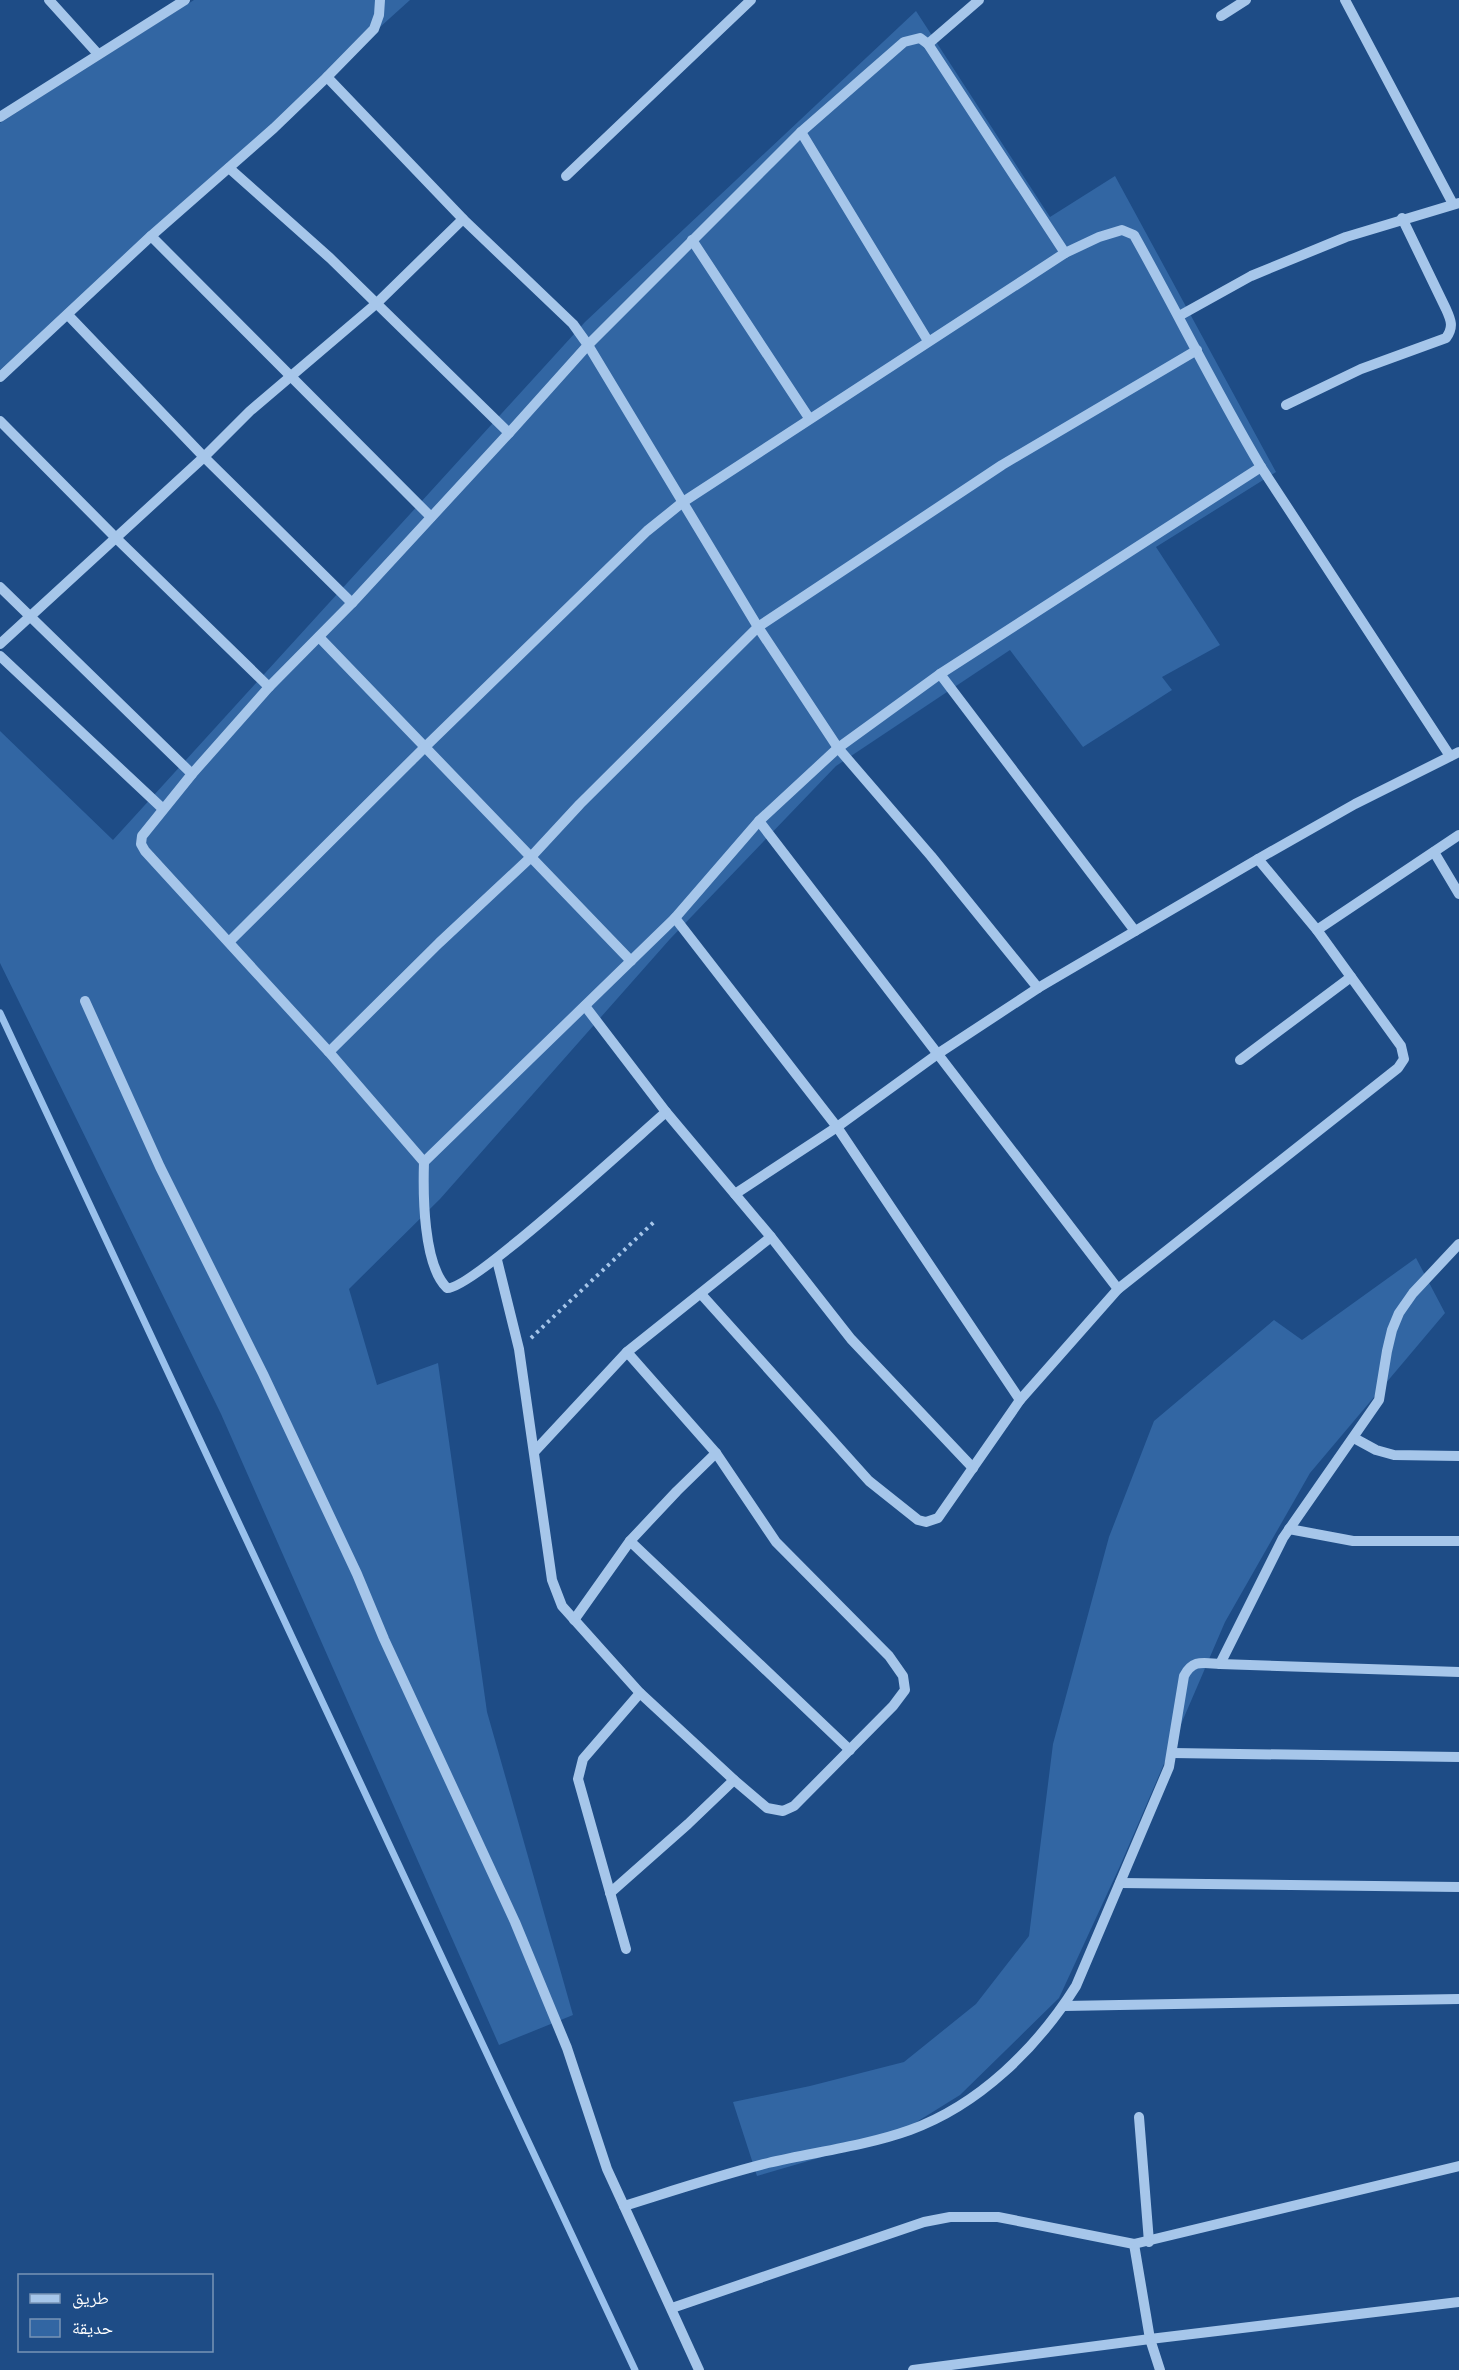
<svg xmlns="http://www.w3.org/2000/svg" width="1459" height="2370" viewBox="0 0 1459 2370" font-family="'Sofia Sans Condensed','Noto Naskh Arabic',sans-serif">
<rect width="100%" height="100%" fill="#1e4c86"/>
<!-- green -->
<g fill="#3266a3">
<path d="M 194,0 L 410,0 L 0,370 L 0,123 Z"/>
<path d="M 916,11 L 1050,217 L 1115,176 L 1276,472 L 1156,547 L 1220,645 L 1162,677 L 1172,690 L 1083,747 L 1010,650 L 836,766 L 670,939 L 440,1199 L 349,1289 L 377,1385 L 438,1363 L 487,1712 L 573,2015 L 499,2045 L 221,1414 L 0,963 L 0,731 L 113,840 L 585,322 Z"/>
<path d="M 1416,1258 L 1445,1313 L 1310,1473 L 1225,1622 L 1120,1866 L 1059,1998 L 960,2095 L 894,2136 L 757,2176 L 733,2102 L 810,2086 L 904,2062 L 976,2004 L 1029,1936 L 1053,1744 L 1109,1537 L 1154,1421 L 1274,1320 L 1302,1340 Z"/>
</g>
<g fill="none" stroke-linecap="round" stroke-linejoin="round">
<!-- stream -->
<path stroke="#9ac1ec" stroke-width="7" d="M 0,1013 L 635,2370"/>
<!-- path -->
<path stroke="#a6c6ea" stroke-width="4" stroke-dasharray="3 4.5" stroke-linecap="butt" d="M 531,1338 L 655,1221"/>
<!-- minor -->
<g stroke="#a6c6ea" stroke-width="10">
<path d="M 49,0 L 98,54"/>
<path d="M 1345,0 L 1453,204"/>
<path d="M 1221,16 L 1246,0"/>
<path d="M 928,44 L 979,0"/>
<path d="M 327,77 L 463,219 L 573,324 L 588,345 L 758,627 L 838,748 L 931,856 L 1038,988"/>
<path d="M 0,117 L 185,0"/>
<path d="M 801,132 L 928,341"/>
<path d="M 229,168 L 330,258 L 509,433"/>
<path d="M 566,176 L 751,0"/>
<path d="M 151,236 L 431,517"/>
<path d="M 692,240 L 809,418"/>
<path d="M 68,315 L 204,457 L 352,603"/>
<path d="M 1179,316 L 1251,276 L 1346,237 L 1459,203"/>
<path d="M 0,377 L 151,236 L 274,128 L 327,77 L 374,29 L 379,15 L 380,0"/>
<path d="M 1286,405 L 1361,369 L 1446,338 C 1454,327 1451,320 1446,309 L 1402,218"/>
<path d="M 0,421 L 116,538 L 269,687"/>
<path d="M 0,587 L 192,774"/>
<path d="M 319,637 L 631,961"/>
<path d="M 0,644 L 204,457 L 250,411 L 377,303 L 463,219"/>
<path d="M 0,656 L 162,808"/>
<path d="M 940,674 L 1135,931"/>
<path d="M 759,821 L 1118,1289"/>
<path d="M 1434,852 L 1459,894"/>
<path d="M 675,918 L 837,1127 L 1020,1400"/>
<path d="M 1317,930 L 1459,835"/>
<path d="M 229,942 L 424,748 L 647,531 L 683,502 L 1065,253"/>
<path d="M 85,1001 L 160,1167 L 263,1374 L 357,1574 L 384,1639 L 515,1922 L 567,2048 L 607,2169 L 624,2206"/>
<path d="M 585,1006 L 666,1112 L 771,1237 L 851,1339 L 973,1468"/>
<path d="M 329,1052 L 439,943 L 530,858 L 580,804 L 758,627 L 1002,465 L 1197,350"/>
<path d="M 1240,1060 L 1351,977"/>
<path d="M 666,1112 C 637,1137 469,1292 447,1288 C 423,1265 423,1193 424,1162 L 329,1052 L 145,851 L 141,844 L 142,836 L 192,774 L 269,687 L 352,603 L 509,433 L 588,345 L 801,132 L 904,42 L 920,38 L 928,44 L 1065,253 L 1099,237 L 1122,230 L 1134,235 C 1177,312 1216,391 1261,467 L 1450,756"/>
<path d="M 424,1162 L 675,918 L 759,821 L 838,748 L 940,674 L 1261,467"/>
<path d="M 735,1194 L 837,1127 L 939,1053 L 1038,988 L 1258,859 L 1355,804 L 1459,752"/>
<path d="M 497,1260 L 519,1349 L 552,1580 L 562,1606 L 640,1693 L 734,1780 L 767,1808 L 783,1811 L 794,1806 L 893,1706 L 905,1690 L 903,1676 L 889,1656 L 776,1542 L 716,1453 L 627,1352"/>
<path d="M 701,1294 L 869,1481 L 918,1520 L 926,1522 L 938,1518 L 1020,1400 L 1118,1289 L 1398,1068 L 1404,1059 L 1401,1046 L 1317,930 L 1258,859"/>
<path d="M 1354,1438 L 1376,1450 L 1394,1455 L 1459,1456"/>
<path d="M 535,1451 L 627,1352 L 771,1237"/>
<path d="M 1289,1529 L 1353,1541 L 1459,1541"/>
<path d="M 630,1541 L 850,1750"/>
<path d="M 574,1620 L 630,1541 L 677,1491 L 716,1453"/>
<path d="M 1220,1664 L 1283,1538 L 1379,1400 L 1387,1351 L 1392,1330 L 1399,1313 L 1413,1293 L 1459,1244"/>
<path d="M 1172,1753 L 1459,1757"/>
<path d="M 1120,1883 L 1459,1887"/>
<path d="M 610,1893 L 688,1824 L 734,1780"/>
<path d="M 626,1949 L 578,1779 L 583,1759 L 640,1693"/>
<path d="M 1064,2006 L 1459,1999"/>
<path d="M 1139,2117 L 1149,2242"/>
<path d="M 1134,2244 L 1150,2339 L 1160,2370"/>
<path d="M 672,2308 L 924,2222 L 950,2217 L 998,2217 L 1134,2244 L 1459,2166"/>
<path d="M 699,2370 L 624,2206 C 672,2191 720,2175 768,2163 C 815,2152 865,2146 910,2130 C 979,2105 1037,2048 1076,1986 L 1169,1767 L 1184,1676 C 1193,1659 1203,1663 1220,1664 L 1459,1672"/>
<path d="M 913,2370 L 1150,2339 L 1459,2302"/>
</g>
</g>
<!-- legend -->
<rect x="18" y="2274" width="195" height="78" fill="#1e4c86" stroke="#7894b6" stroke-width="1.5"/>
<rect x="30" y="2294" width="30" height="9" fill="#a6c6ea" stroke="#7894b6" stroke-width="1.5"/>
<text x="72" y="2304" font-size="18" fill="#ffffff">طريق</text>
<rect x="30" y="2319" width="30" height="18" fill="#3266a3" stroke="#7894b6" stroke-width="1.5"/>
<text x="72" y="2334" font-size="18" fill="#ffffff">حديقة</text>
</svg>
